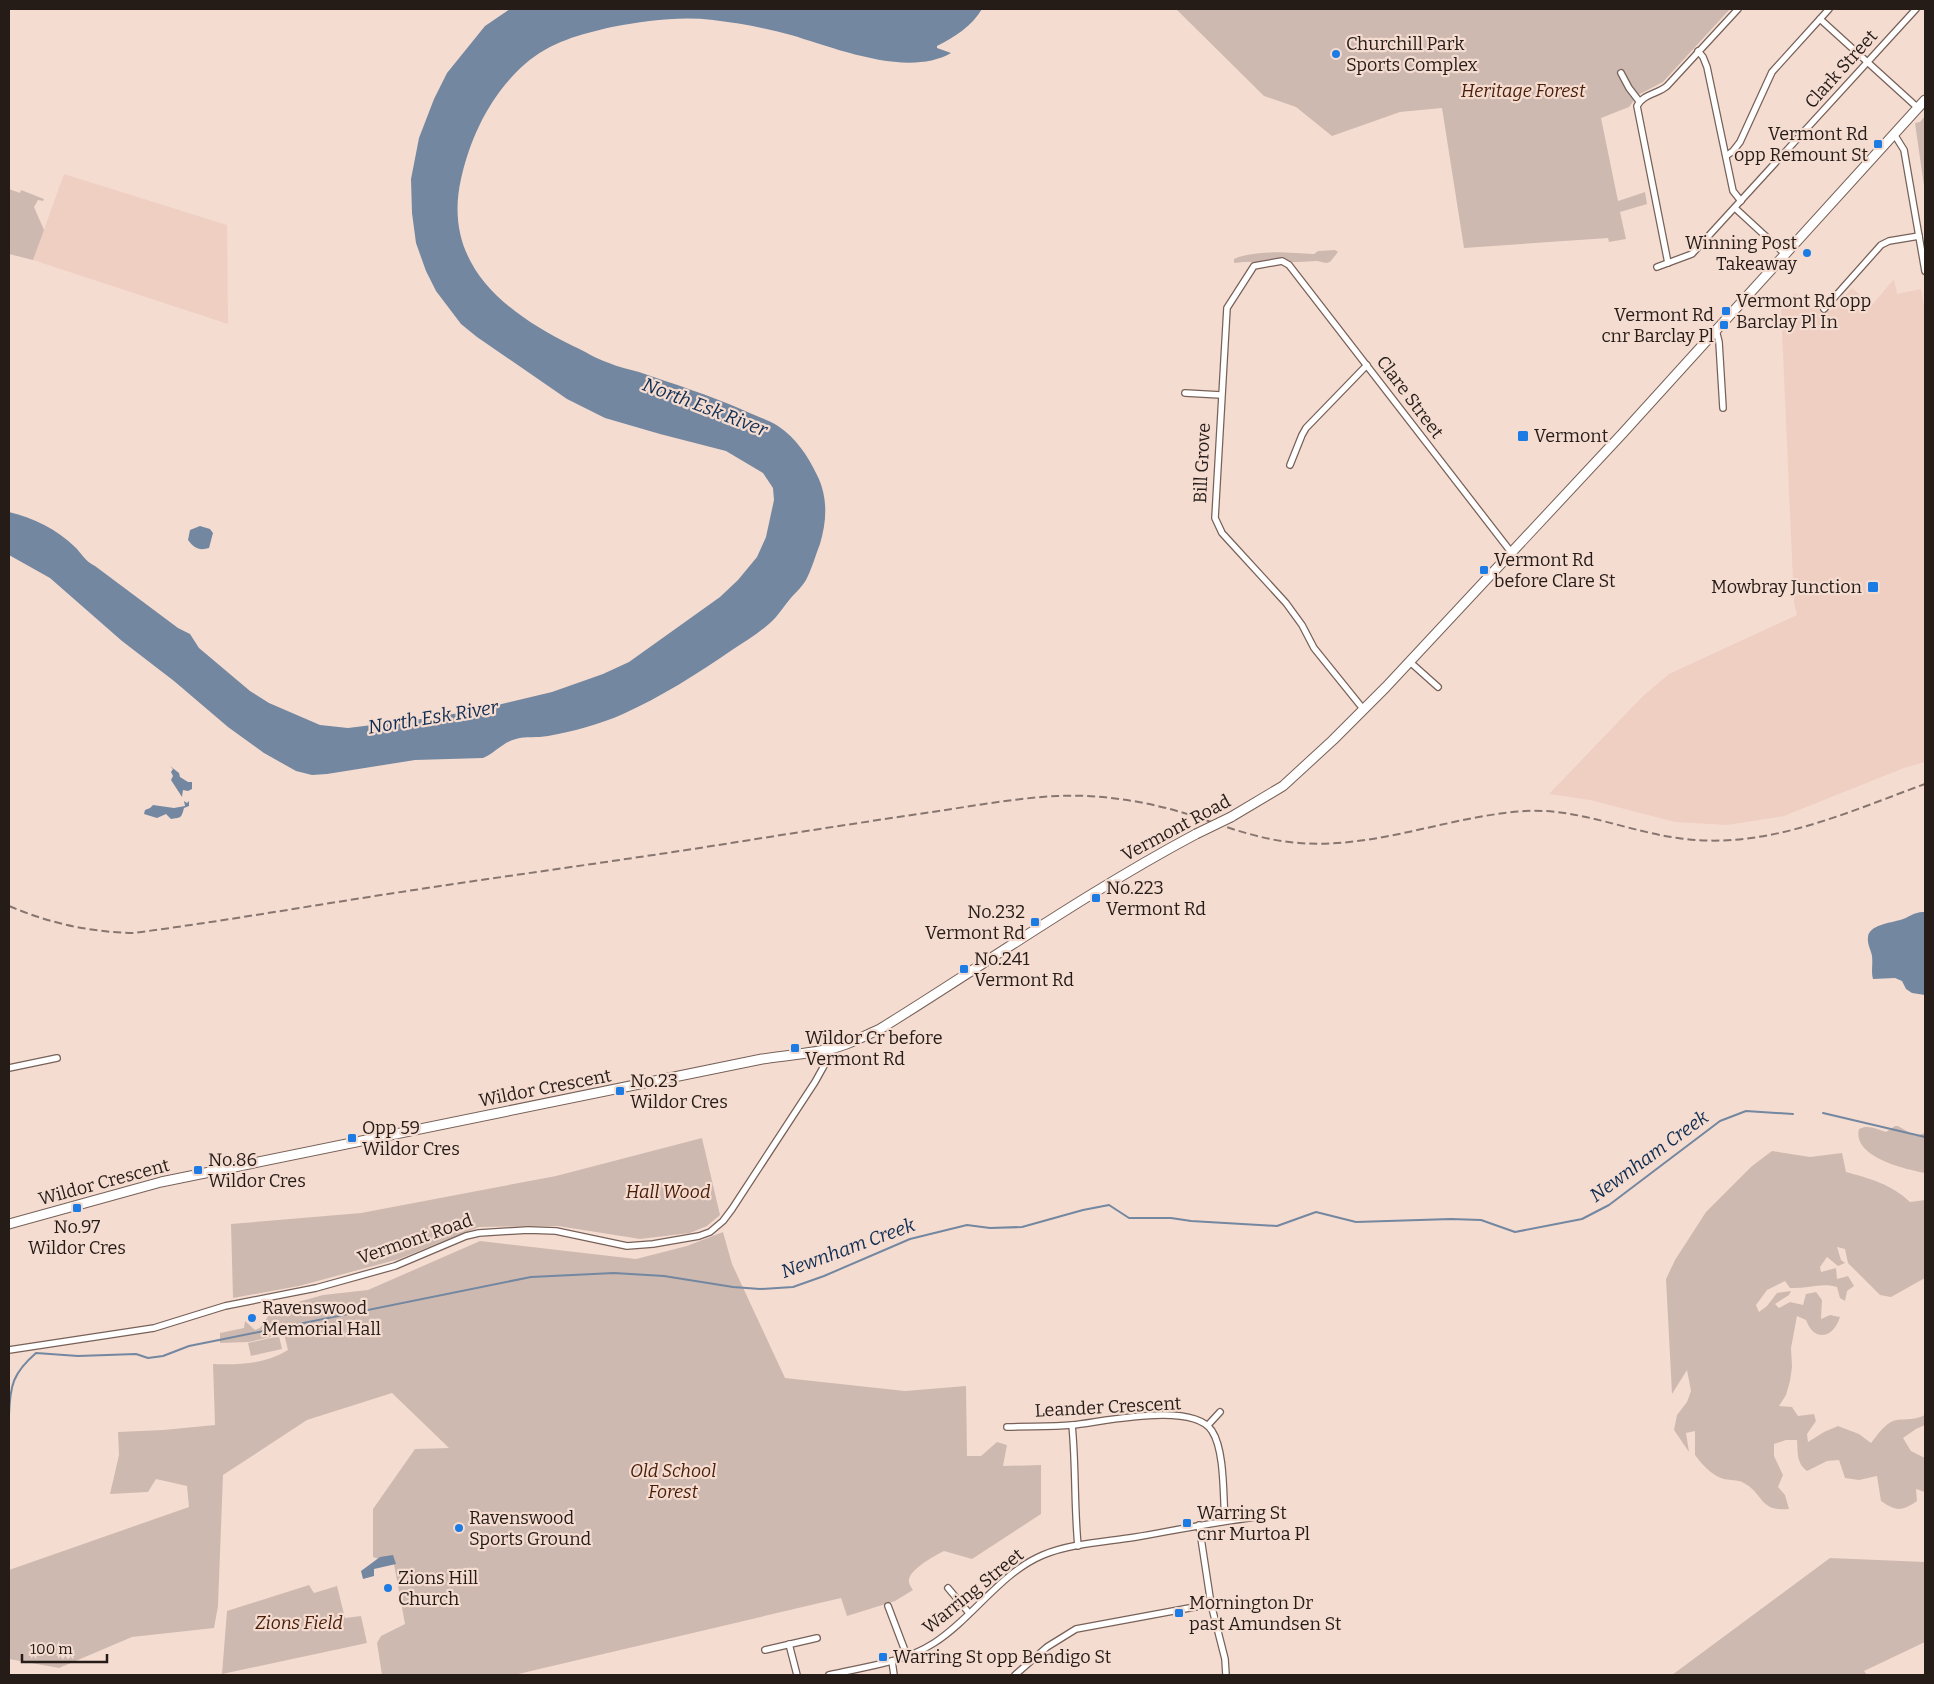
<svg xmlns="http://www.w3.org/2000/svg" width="1934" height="1684" viewBox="0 0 1934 1684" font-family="Bitter,serif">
<rect width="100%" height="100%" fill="#f5dcd1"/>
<!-- built -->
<g fill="#efcfc2">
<path d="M 64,174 L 227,225 L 228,324 L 33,260 Z"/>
<path d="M 1894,279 L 1897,294 L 1921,289 L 1925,312 L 1925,762 L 1904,768 L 1784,816 L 1727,825 L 1675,822 L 1590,800 L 1549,794 L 1642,697 L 1669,674 L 1797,615 L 1794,603 L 1781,308 L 1795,293 L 1816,308 L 1830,311 L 1852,288 L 1872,305 Z"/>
</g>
<!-- green -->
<g fill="#ceb9b0">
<path d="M 1176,9 L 1730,9 L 1663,82 L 1638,95 L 1629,107 L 1601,118 L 1618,201 L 1645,192 L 1647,204 L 1620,212 L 1626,239 L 1609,242 L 1608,238 L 1464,248 L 1442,108 L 1400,112 L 1332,136 L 1296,107 L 1264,96 Z"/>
<path d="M 1925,116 L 1925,193 L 1915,123 L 1920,122 Z"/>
<path d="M 9,189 L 20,193 L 21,190 L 44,199 L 43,201 L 38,200 L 34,207 L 44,230 L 33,260 L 9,254 Z"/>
<path d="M 1335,250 L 1338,252 L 1330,262 L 1326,263 L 1317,261 L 1299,262 L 1244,262 L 1234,263 L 1234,259 C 1256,249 1291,253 1314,254 L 1318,251 Z"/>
<path d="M 1895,1126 L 1898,1126 L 1915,1136 L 1925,1133 L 1925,1173 C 1905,1169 1852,1157 1859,1129 C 1868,1124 1877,1129 1886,1132 Z"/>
<path d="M 702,1138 L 720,1215 L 707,1226 L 690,1233 L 640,1239 L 558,1226 L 479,1227 L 399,1259 L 299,1286 L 233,1298 L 231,1224 L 361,1213 L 556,1176 Z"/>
<path d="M 1772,1151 L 1810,1157 L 1842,1153 L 1846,1172 C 1871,1179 1891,1184 1910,1202 L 1925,1200 L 1925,1278 L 1891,1297 L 1880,1295 L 1848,1263 L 1845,1249 L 1837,1247 L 1841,1260 L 1845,1263 L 1838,1266 L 1827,1257 L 1820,1267 L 1821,1272 L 1836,1268 L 1837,1279 L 1848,1276 L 1854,1286 L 1847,1291 L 1845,1301 L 1840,1298 L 1837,1287 C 1822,1282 1807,1289 1790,1288 L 1785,1281 L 1767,1290 L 1756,1305 L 1759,1312 L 1767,1306 L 1777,1293 L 1791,1291 L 1789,1295 L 1775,1304 L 1779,1308 L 1790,1302 L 1803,1305 L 1806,1294 L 1816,1292 L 1822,1300 L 1821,1319 L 1830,1315 L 1840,1317 C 1833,1339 1814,1342 1806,1320 L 1797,1316 L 1791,1348 L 1792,1367 L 1790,1381 L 1786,1395 L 1779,1406 L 1792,1407 L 1798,1416 L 1814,1414 L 1816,1421 L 1807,1434 L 1808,1442 L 1824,1432 L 1838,1426 L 1859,1434 L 1871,1443 C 1877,1436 1882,1427 1891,1422 C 1900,1417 1913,1422 1925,1415 L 1925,1425 L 1916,1429 L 1903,1438 L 1911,1451 L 1925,1458 L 1925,1492 L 1916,1489 L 1917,1501 C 1901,1512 1896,1511 1881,1501 L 1877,1476 L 1859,1480 L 1845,1478 L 1839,1460 L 1827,1461 L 1807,1471 C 1796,1463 1798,1452 1797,1440 L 1786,1440 L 1774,1444 L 1774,1456 L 1783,1475 L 1778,1487 L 1785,1495 L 1789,1509 C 1759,1512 1764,1494 1744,1483 C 1738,1479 1728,1481 1721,1478 C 1710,1474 1701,1463 1695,1455 L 1695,1431 L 1686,1433 L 1689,1452 L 1674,1430 L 1677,1415 L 1687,1402 L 1691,1391 L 1687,1370 L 1672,1394 L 1666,1279 L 1675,1260 L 1706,1212 L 1752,1166 Z"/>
<path d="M 723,1232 L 732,1264 L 785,1378 L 905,1391 L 966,1386 L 967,1456 L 981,1456 L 997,1442 L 1007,1445 L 1003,1466 L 1041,1465 L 1041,1514 L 972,1559 L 944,1551 C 934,1556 912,1568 909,1579 C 908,1583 911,1587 913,1590 L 895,1601 L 847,1616 L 841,1598 L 514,1675 L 382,1675 L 377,1643 L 381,1636 L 405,1624 L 394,1564 L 373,1557 L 373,1509 L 415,1449 L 449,1448 L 392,1393 L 307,1420 L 223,1475 L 218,1606 L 214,1628 L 132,1637 L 59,1668 L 9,1659 L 9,1570 L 189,1507 L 187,1486 L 156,1479 L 148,1492 L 110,1494 L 119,1455 L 118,1432 L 163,1430 L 215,1425 L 213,1364 C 240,1365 265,1364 288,1350 L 284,1334 L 249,1342 L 220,1343 L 220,1333 L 244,1328 L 245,1321 L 255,1330 L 260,1328 L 273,1309 L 323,1295 L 368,1290 L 480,1241 L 636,1259 L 687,1246 Z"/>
<path d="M 279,1336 L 282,1349 L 251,1356 L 248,1343 Z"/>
<path d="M 1830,1558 L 1925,1562 L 1925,1642 L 1864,1671 L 1867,1675 L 1672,1675 Z"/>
<path d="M 309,1585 L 314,1593 L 337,1586 L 345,1618 L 361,1616 L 367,1643 L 222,1674 L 227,1611 Z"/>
</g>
<!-- water -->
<g fill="#7387a0">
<path d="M 510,9 L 982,9 C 972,26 955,37 937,46 L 937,48 L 951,53 C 908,78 835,48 791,35 C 765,28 739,23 713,20 C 679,16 645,21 612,27 C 581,34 550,42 525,64 C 491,94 471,135 461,179 C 442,264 504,312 573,346 C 585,351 596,359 609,363 C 618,367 629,369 639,372 C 674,384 709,395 743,410 C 754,415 768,420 778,426 C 796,438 808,456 817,475 C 828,497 827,520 820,544 C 816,554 811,571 806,580 C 802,587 795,593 790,599 C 785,605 781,611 776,617 C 763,631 747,640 732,650 C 697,674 661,697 623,714 C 601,724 571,732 548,736 C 537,738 526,736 516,739 C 503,742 495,753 483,758 L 415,760 L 327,774 L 312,775 L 296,771 L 264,753 L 228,727 L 174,681 L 122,641 L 50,578 L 9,555 L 9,512 C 34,518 56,529 75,547 C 82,554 85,561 95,566 L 178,628 L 190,634 L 199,648 L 250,691 L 269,703 L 320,725 L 348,728 L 429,718 L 477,710 L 552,692 L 603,674 L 629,662 L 720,597 L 738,580 L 757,557 L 766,537 L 774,500 L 773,488 L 763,473 L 726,451 L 660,434 L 605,418 L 567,399 L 477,337 L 461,324 L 436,291 L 426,271 L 416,243 L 412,213 L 411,179 L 419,138 L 434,99 L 447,73 L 485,26 Z"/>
<path d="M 200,526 L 210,529 L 213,533 L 209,548 C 199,551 194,548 188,540 L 190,530 Z"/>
<path d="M 170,766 L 179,773 L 180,777 L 188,782 L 192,782 L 192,789 L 188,791 L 183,790 L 182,797 L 171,780 L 173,776 L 171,772 L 173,769 Z"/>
<path d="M 184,801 L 187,803 L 189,801 L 189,806 L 184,808 C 181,820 180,817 171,819 L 166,814 L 157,818 L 144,814 L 145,810 L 150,808 L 153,805 L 174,808 L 185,806 Z"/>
<path d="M 1925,912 L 1925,995 L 1912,993 L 1906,989 L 1902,981 L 1895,978 L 1873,979 C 1871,972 1873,964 1872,956 C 1871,950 1867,944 1868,937 C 1869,925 1890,923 1900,920 C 1910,917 1915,911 1925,912 Z"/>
<path d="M 393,1555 L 396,1564 L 374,1569 L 374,1576 L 363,1579 L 361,1571 L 380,1557 Z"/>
</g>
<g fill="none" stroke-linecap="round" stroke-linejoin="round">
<!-- stream -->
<g stroke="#7387a0" stroke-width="2">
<path d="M 1823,1113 L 1925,1137"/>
<path d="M 9,1415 C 10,1385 13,1373 36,1353 L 78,1356 L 136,1354 L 148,1358 L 163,1356 L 189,1346 L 219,1340 L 531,1277 L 614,1273 L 664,1276 L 733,1287 L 760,1289 L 793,1287 L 824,1276 L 910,1239 L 967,1225 L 990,1228 L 1022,1227 L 1083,1210 L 1109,1205 L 1129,1218 L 1171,1218 L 1191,1221 L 1277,1226 L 1316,1212 L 1356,1222 L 1451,1219 L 1481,1220 L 1515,1232 L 1582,1219 L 1609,1205 L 1720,1121 L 1746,1111 L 1793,1114"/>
</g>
<defs>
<g id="street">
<path d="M 1820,19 L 1918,108"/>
<path d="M 1698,51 L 1703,57 L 1707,67 L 1733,191 L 1741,201"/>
<path d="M 1621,73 L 1629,88 L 1639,101"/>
<path d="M 1894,134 L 1904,150 L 1925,271"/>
<path d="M 1726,156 L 1733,151 L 1740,142 L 1772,72 L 1829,9"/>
<path d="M 1735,208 L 1785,254"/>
<path d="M 1668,263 L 1637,106 C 1643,94 1658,94 1667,86 L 1738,9"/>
<path d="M 1657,267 L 1692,254 L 1916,9"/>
<path d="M 1824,309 L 1881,245 L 1889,241 L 1919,236"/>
<path d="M 1716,330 L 1719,342 L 1723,408"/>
<path d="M 1185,393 L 1221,395"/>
<path d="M 1290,465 L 1302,435 L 1306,428 L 1367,365"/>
<path d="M 1410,662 L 1438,687"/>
<path d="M 1364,710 L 1314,648 L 1302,625 L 1286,603 L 1222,533 L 1215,518 L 1227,308 L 1254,266 L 1282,261 L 1289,265 L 1511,552"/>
<path d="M 9,1068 L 57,1058"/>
<path d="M 9,1350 L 154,1328 L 225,1306 L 316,1288 L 395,1266 L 466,1236 L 479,1233 L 528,1230 L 556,1231 L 627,1246 L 653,1244 L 699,1236 L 710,1232 L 723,1221 L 732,1209 L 815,1082 L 825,1064 L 826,1050"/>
<path d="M 1072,1425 C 1076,1465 1074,1505 1078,1546"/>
<path d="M 1208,1425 L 1220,1412"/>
<path d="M 1007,1427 C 1029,1426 1051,1427 1072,1425 C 1103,1422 1193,1401 1212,1431 C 1225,1451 1223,1497 1225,1521"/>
<path d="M 1199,1525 L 1211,1604 L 1225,1659 L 1226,1675"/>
<path d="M 948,1588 L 969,1613"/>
<path d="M 888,1606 L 907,1656"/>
<path d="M 789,1644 L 797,1675"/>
<path d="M 765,1650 L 817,1638"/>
<path d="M 892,1661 L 894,1675"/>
<path d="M 829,1675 C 863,1667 903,1663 934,1643 C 973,1618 1000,1573 1043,1555 C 1072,1543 1105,1542 1136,1537 C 1176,1530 1216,1522 1256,1517"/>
<path d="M 1015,1675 L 1047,1647 L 1076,1629 L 1211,1604"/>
</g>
<g id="secondary">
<path d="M 1231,817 L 1283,786 L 1333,740 L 1386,687 L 1622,434 L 1925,100"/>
<path d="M 9,1224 L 161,1182 L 762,1059 C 783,1056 804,1054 825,1050 C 844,1047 862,1037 880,1029 C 985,964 1087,892 1196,834"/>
</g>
</defs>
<!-- street casing -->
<use href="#street" stroke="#776158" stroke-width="8"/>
<!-- secondary casing -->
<use href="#secondary" stroke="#776158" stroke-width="11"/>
<!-- street -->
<use href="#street" stroke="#fff" stroke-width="5.5"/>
<!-- secondary -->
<use href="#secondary" stroke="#fff" stroke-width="9"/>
<!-- rail -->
<path stroke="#87766f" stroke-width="2" stroke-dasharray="8 4" stroke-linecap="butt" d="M 9,906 C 49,923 89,932 133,933 C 226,921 320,904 414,890 C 519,874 625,860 731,843 C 800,832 870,821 939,811 C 978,805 1018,798 1057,796 C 1100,794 1144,801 1184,813 C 1222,825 1258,840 1299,843 C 1376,849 1449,816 1525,811 C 1578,808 1626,831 1678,838 C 1765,851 1845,813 1925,784"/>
<defs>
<path id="secondary-bridge" d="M 1196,834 L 1231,817"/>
</defs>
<!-- secondary-bridge casing -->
<use href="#secondary-bridge" stroke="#776158" stroke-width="11" stroke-linecap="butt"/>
<!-- secondary-bridge -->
<use href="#secondary-bridge" stroke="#fff" stroke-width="9"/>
</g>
<!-- markers -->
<g fill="#1d7be4" stroke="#f5dcd1" stroke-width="2">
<circle cx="1336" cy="54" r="5"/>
<rect x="1873" y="139" width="10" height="10" rx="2.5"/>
<circle cx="1807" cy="253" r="5"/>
<rect x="1721" y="306" width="10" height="10" rx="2.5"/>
<rect x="1719" y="320" width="10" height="10" rx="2.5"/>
<rect x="1517" y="430" width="12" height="12" rx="2.5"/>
<rect x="1479" y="565" width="10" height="10" rx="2.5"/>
<rect x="1867" y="581" width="12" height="12" rx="2.5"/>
<rect x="1091" y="893" width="10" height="10" rx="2.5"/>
<rect x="1030" y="917" width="10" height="10" rx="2.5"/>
<rect x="959" y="964" width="10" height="10" rx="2.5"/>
<rect x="790" y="1043" width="10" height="10" rx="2.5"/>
<rect x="615" y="1086" width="10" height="10" rx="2.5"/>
<rect x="347" y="1133" width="10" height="10" rx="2.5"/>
<rect x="193" y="1165" width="10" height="10" rx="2.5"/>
<rect x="72" y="1203" width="10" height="10" rx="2.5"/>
<circle cx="252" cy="1318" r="5"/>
<rect x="1182" y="1518" width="10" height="10" rx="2.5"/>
<circle cx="459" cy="1528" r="5"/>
<circle cx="388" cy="1588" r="5"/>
<rect x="1174" y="1608" width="10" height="10" rx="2.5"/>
<rect x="878" y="1652" width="10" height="10" rx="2.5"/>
</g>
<g text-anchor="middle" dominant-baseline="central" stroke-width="4.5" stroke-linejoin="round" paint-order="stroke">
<!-- poi labels -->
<g font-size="18" fill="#251c18" stroke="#f5dcd1" text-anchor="start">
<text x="1346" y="44">Churchill Park<tspan x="1346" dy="21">Sports Complex</tspan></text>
<text x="1868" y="134" text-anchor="end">Vermont Rd<tspan x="1868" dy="21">opp Remount St</tspan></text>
<text x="1797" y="243" text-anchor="end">Winning Post<tspan x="1797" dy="21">Takeaway</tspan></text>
<text x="1736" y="301">Vermont Rd opp<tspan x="1736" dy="21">Barclay Pl In</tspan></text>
<text x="1714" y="315" text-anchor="end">Vermont Rd<tspan x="1714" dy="21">cnr Barclay Pl</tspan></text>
<text x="1534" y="436">Vermont</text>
<text x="1494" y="560">Vermont Rd<tspan x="1494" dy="21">before Clare St</tspan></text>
<text x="1862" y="587" text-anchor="end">Mowbray Junction</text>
<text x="1106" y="888">No.223<tspan x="1106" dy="21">Vermont Rd</tspan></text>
<text x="1025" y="912" text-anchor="end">No.232<tspan x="1025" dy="21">Vermont Rd</tspan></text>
<text x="974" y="959">No.241<tspan x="974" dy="21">Vermont Rd</tspan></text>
<text x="805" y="1038">Wildor Cr before<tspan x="805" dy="21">Vermont Rd</tspan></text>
<text x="630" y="1081">No.23<tspan x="630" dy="21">Wildor Cres</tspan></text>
<text x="362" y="1128">Opp 59<tspan x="362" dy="21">Wildor Cres</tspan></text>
<text x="208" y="1160">No.86<tspan x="208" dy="21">Wildor Cres</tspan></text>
<text x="77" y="1227" text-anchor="middle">No.97<tspan x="77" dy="21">Wildor Cres</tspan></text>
<text x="262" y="1308">Ravenswood<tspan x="262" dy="21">Memorial Hall</tspan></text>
<text x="1197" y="1513">Warring St<tspan x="1197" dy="21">cnr Murtoa Pl</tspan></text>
<text x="469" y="1518">Ravenswood<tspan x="469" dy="21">Sports Ground</tspan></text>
<text x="398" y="1578">Zions Hill<tspan x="398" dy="21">Church</tspan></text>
<text x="1189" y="1603">Mornington Dr<tspan x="1189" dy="21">past Amundsen St</tspan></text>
<text x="893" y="1657">Warring St opp Bendigo St</text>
</g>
<!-- street labels -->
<g font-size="18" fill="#251c18" stroke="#f5dcd1">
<text transform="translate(1841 69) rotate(-48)">Clark Street</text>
<text transform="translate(1410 397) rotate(53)">Clare Street</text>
<text transform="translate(1202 463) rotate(-87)">Bill Grove</text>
<text transform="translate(1176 828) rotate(-28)">Vermont Road</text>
<text transform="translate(545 1088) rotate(-11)">Wildor Crescent</text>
<text transform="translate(104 1182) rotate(-15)">Wildor Crescent</text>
<text transform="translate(415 1239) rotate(-19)">Vermont Road</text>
<text transform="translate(1108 1407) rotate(-3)">Leander Crescent</text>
<text transform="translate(973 1591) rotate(-39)">Warring Street</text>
</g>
<!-- park labels -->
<g font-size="18" font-style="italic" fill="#481c06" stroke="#f5dcd1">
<text x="1523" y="91">Heritage Forest</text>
<text x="668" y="1192">Hall Wood</text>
<text x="673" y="1471">Old School<tspan x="673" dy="21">Forest</tspan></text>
<text x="299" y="1623">Zions Field</text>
</g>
<!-- water labels -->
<g font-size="19" font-style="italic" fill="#102d52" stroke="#f5dcd1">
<text transform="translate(705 407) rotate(21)">North Esk River</text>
<text transform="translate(433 717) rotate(-9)">North Esk River</text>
<text transform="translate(1649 1156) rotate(-36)">Newnham Creek</text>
<text transform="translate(848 1248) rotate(-20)">Newnham Creek</text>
</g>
</g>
<!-- border -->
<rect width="1934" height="1684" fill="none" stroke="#251c18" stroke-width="20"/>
<!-- scale -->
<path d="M22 1654v8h85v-8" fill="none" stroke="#251c18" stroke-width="2.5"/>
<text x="30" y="1654" font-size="15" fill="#251c18" stroke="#f5dcd1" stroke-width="4" paint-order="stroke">100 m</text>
</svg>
